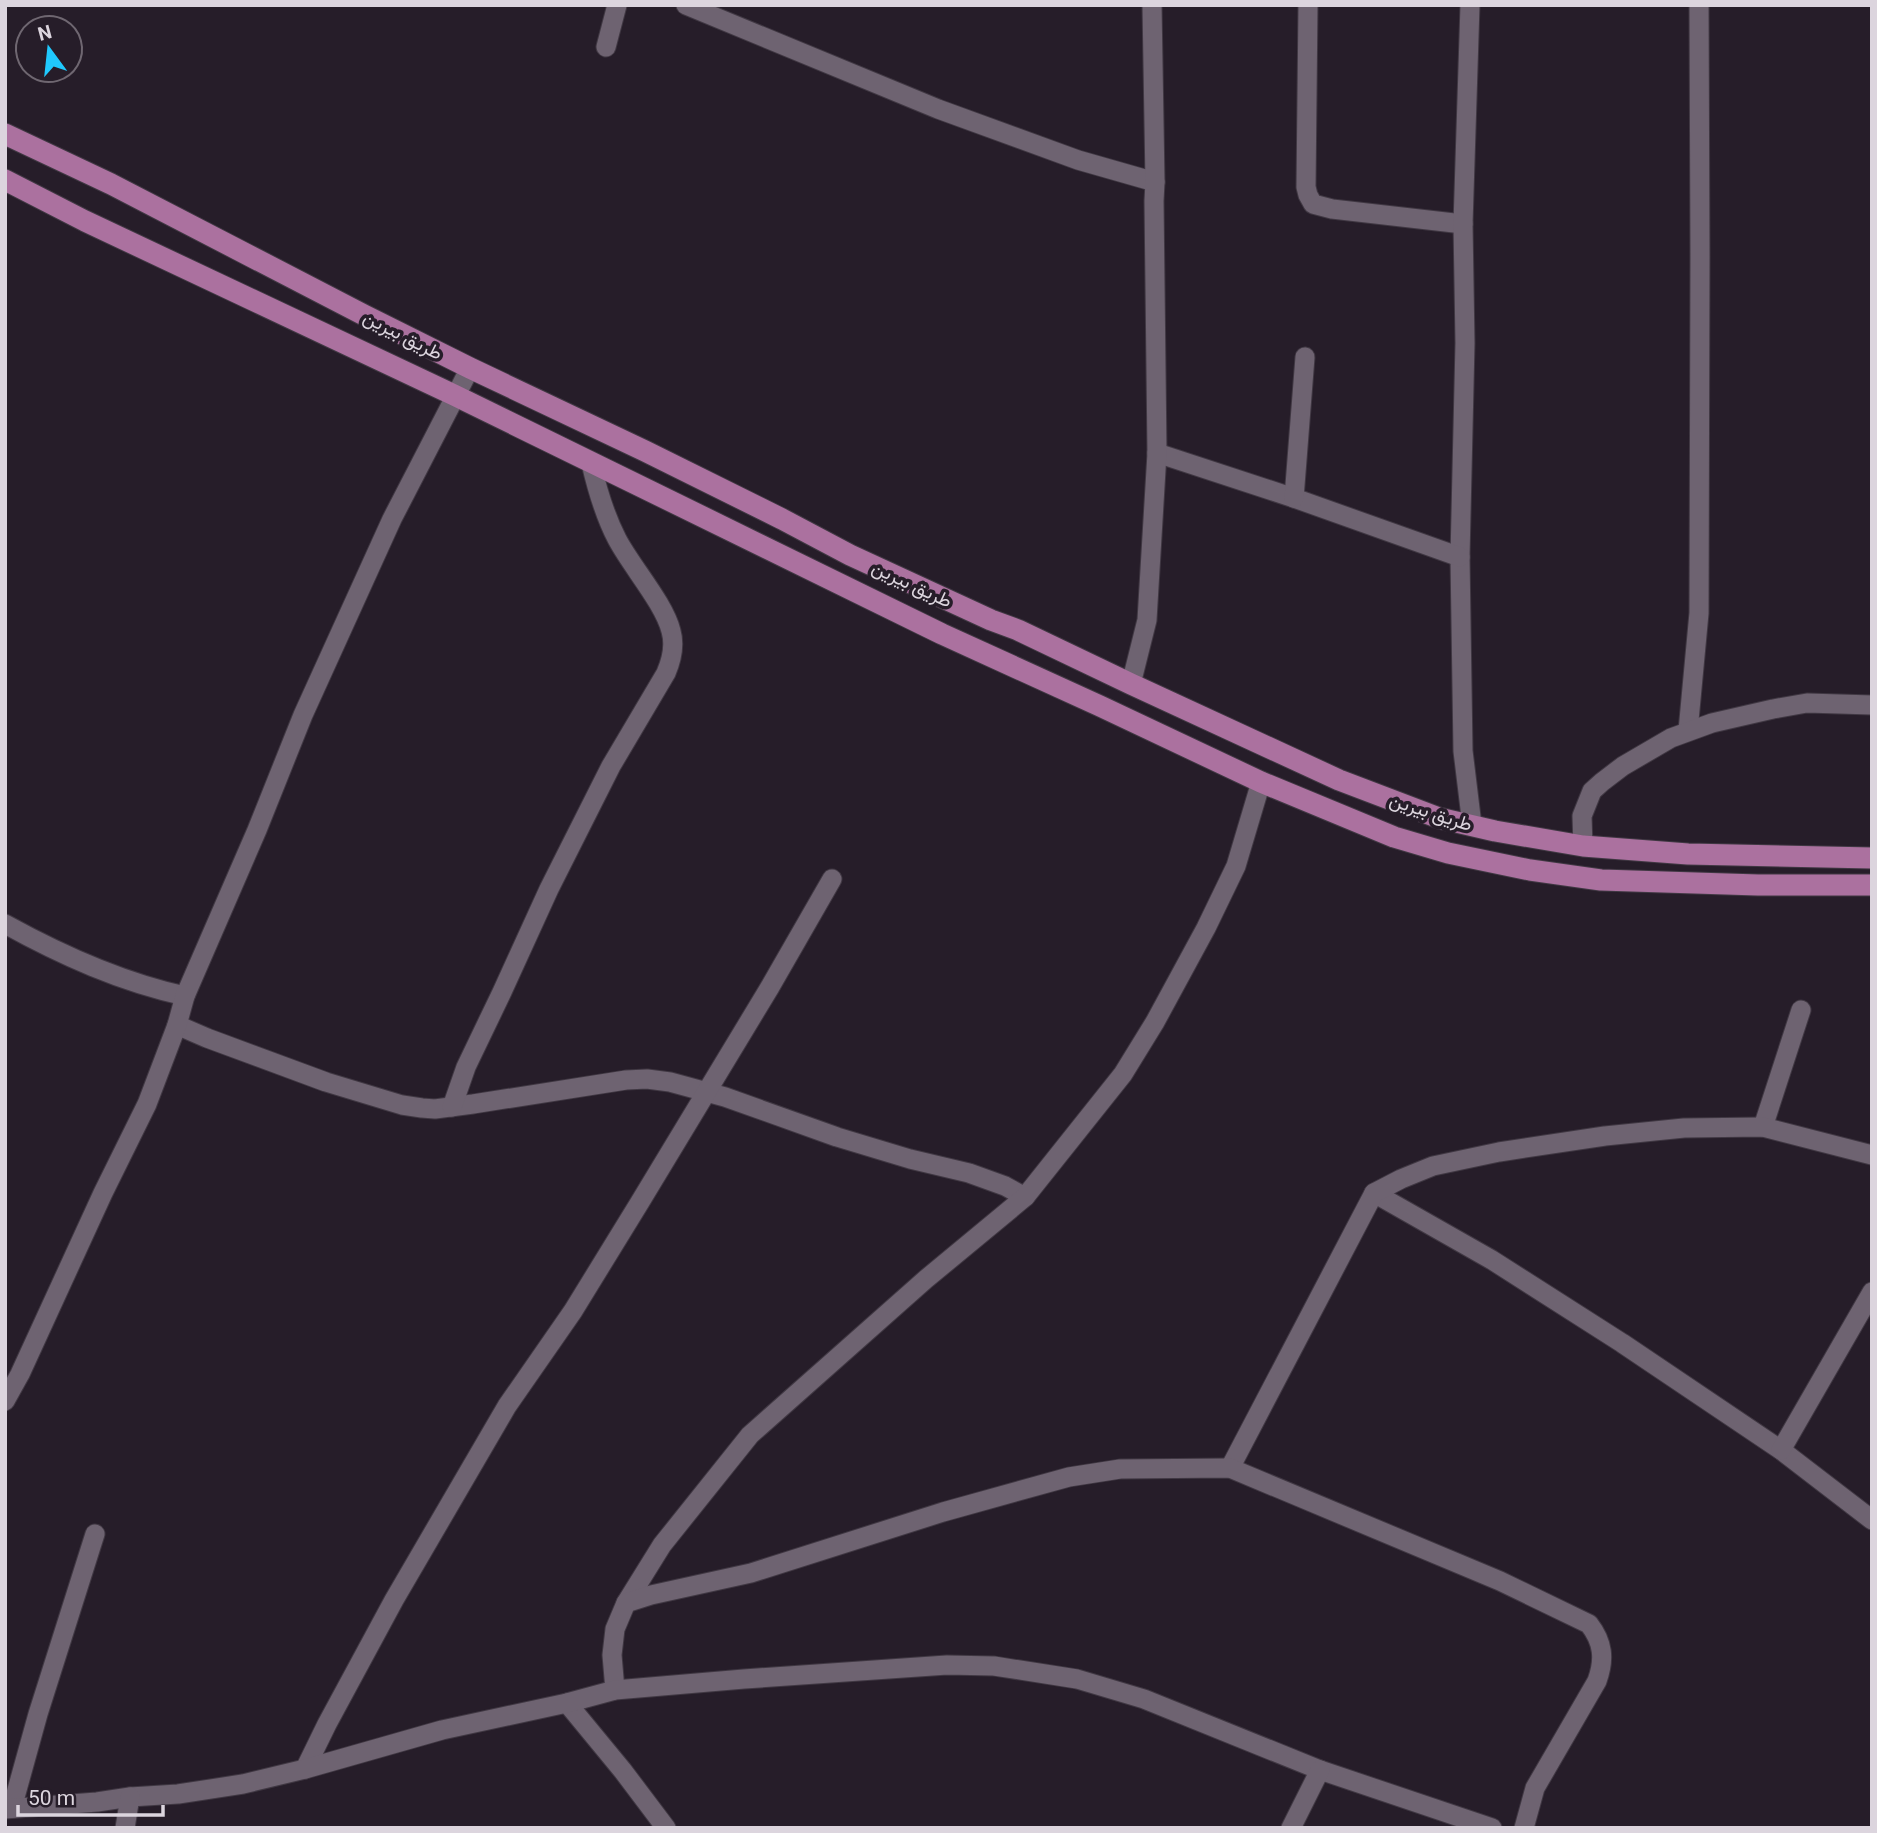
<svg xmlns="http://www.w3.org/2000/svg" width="1877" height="1833" viewBox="0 0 1877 1833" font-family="Roboto,Vazirmatn,sans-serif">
<rect width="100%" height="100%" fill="#261d29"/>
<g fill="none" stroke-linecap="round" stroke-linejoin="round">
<defs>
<g id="street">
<path d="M 686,5 L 938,109 L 1078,160 L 1155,182"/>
<path d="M 1308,5 L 1306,187 L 1308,195 L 1313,204 L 1332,209 L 1463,224"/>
<path d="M 1470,5 L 1463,224 L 1465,343 L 1460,557 L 1463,751 L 1472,825"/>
<path d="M 606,47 L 617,5"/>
<path d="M 1157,453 L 1294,498 L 1460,557"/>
<path d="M 1294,498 L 1305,357"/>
<path d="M 1131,684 L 1147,620 L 1157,453 L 1154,201 L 1155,182 L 1152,5"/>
<path d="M 1688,731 L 1699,613 L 1700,256 L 1699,5"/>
<path d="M 1583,846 L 1582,816 L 1592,791 L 1602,782 L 1623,766 L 1671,738 L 1712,723 L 1773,709 L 1807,703 L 1872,705"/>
<path d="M 5,924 C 63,956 121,982 185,996"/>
<path d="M 177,1025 L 207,1038 L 326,1082 L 402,1105 L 422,1108 L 435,1109 L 473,1104 L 626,1080 L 647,1079 L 670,1082 L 725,1097 L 837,1137 L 910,1159 L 969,1173 L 1005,1186 L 1025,1197"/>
<path d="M 452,1107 L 466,1067 L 502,992 L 549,889 L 611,766 L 666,673 C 672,659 675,645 671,631 C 664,603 631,566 617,539 C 604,514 597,489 591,463"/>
<path d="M 1763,1127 L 1801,1010"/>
<path d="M 1374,1193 L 1492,1260 L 1622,1343 L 1781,1450 L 1872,1520"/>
<path d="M 5,1401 L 20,1374 L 103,1193 L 147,1104 L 177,1025 L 185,996 L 257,830 L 303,715 L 392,519 L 470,368"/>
<path d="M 1781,1450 L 1872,1292"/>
<path d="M 1230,1468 L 1374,1193 L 1401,1179 L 1433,1166 L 1499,1152 L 1605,1136 L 1684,1128 L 1763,1127 L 1872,1155"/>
<path d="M 626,1603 L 662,1545 L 750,1435 L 926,1279 L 1025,1197 L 1123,1074 L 1155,1022 L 1206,928 L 1236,866 L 1261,782"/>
<path d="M 615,1690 L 612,1655 L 615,1629 L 626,1603 L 651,1595 L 751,1573 L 943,1512 L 1069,1477 L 1120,1469 L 1230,1468 L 1500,1581 L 1589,1624 C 1603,1642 1605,1659 1597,1681 L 1535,1788 L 1524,1828"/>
<path d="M 567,1703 L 623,1771 L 666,1828"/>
<path d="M 305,1769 L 327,1724 L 394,1600 L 507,1406 L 573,1311 L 640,1202 L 770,987 L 832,879"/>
<path d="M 12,1808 L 38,1714 L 95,1534"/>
<path d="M 5,1809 L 97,1802 L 130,1797 L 178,1794 L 243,1784 L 305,1769 L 442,1730 L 567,1703 L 615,1690 L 744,1679 L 947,1665 L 994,1666 L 1077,1679 L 1144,1699 L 1320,1770 L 1492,1828"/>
<path d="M 125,1828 L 130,1797"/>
<path d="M 1291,1828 L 1320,1770"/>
</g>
<g id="primary">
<path d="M 5,134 L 111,184 L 364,315 L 470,368 L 645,451 L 782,519 L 850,555 L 991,620 L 1018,630 L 1131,684 L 1339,780 L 1439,818 L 1495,831 L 1583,846 L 1688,854 L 1872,858"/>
<path d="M 5,180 L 85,221 L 454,395 L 942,634 L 1100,706 L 1261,782 L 1394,837 L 1448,853 L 1530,870 L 1601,880 L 1758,885 L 1872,885"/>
</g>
</defs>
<!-- street casing -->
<use href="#street" stroke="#403843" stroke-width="21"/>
<!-- primary casing -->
<use href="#primary" stroke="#403843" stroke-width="23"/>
<!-- street -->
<use href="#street" stroke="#6e6371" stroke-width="19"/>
<!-- primary -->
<use href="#primary" stroke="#ab719f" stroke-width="21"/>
</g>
<g text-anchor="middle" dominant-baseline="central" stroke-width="7" stroke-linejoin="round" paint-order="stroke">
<!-- street labels -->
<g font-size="19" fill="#dcd5de" stroke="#261d29">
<text transform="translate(403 335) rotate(27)">طريق بيرين</text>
<text transform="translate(912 584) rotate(25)">طريق بيرين</text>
<text transform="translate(1431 812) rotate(18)">طريق بيرين</text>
</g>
</g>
<!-- border -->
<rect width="1877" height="1833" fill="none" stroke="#dcd5de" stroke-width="14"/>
<!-- north arrow -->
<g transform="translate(49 49) rotate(345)"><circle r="33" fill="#261d29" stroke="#6f6771" stroke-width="2"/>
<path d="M0-5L12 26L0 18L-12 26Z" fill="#20c9fd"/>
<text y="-10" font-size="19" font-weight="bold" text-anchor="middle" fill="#dcd5de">N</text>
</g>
<!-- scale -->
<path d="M18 1805v10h145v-10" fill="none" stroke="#dcd5de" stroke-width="3.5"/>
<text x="28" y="1805" font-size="21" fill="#dcd5de" stroke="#261d29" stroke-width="5" paint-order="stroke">50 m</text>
</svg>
